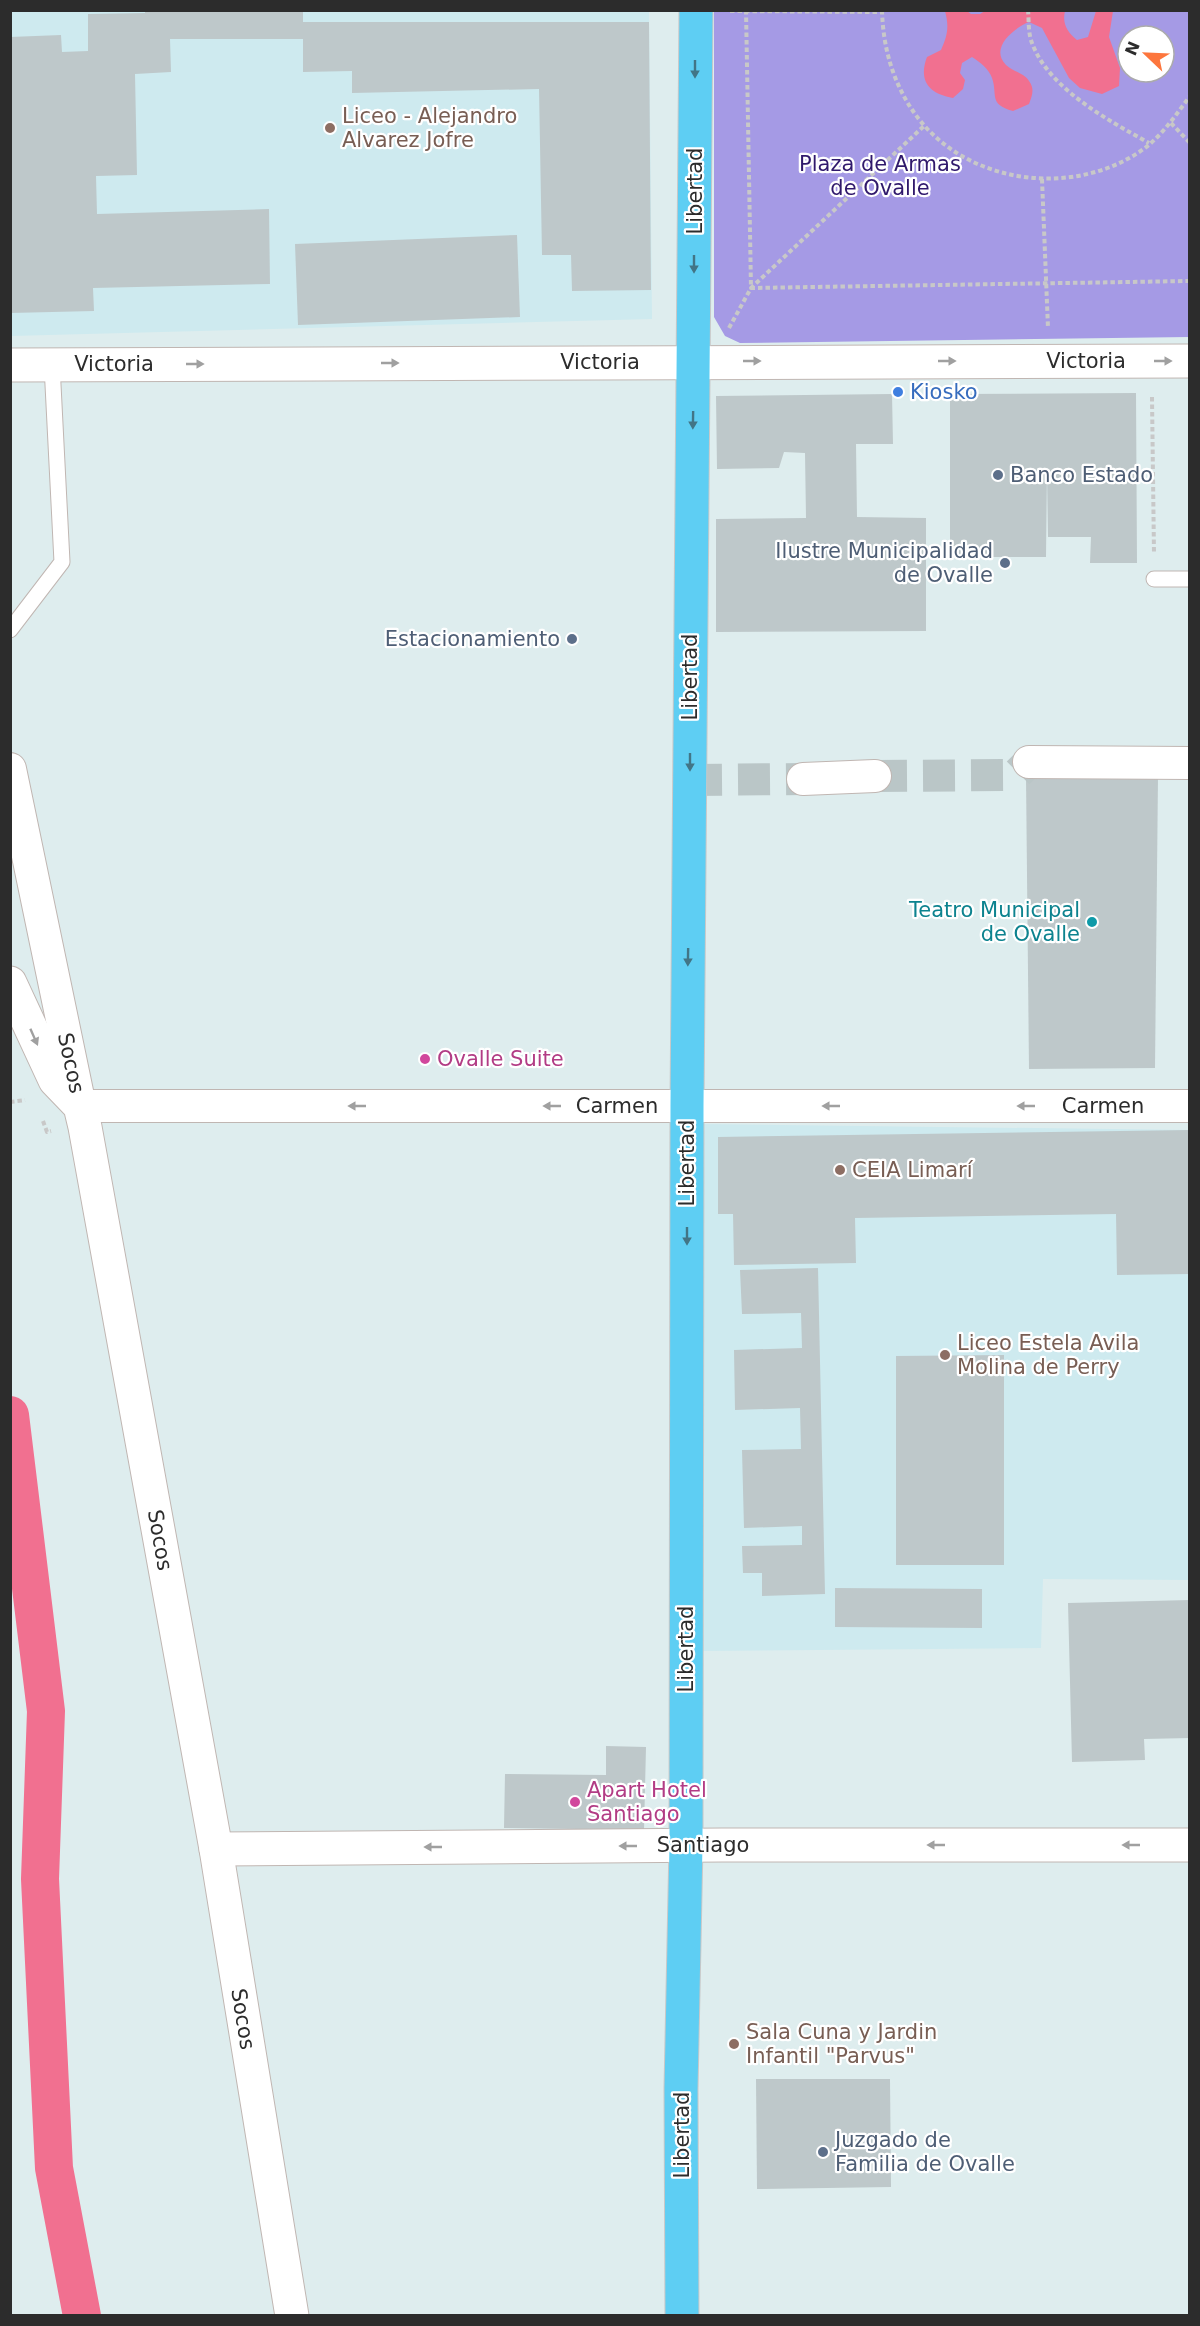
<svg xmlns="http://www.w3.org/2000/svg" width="1200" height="2326" viewBox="0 0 1200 2326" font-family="'DejaVu Sans',sans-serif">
<rect width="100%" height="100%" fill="#deedee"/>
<!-- education -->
<g fill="#ceeaef">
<path d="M 10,11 L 649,11 L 652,319 L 11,336 Z"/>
<path d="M 702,1124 L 1189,1130 L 1189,1580 L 1043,1579 L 1041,1648 L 701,1651 Z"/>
</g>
<!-- green -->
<path fill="#a59ae5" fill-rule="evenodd" d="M 714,11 L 1189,11 L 1189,337 L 740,343 L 725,336 L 714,317 ZM 1128,36 L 1164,36 L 1164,72 L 1128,72 Z"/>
<!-- water -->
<path fill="#f17090" d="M 985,11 L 1065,11 C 1062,23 1067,32 1077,40 L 1088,37 L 1096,11 L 1113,11 L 1109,37 L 1120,68 L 1119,86 L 1102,94 L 1080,88 L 1069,78 L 1042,28 L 1029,22 C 1014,28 989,48 1006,65 C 1012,71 1024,73 1029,81 C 1035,89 1032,96 1029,104 L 1013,111 C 988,104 998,95 992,78 C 989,69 980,62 972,57 L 962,63 L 960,73 L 965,80 L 963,89 L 953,98 C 929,94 918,81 927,57 L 941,50 C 948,35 949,26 945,11 L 967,11 L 971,14 L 980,14 Z"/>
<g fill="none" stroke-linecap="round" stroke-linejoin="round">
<!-- canal -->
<path stroke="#f17090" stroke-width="38" d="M 10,1415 L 46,1711 L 40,1879 L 54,2168 L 82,2316"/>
</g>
<!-- building -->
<g fill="#bec8ca">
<path d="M 145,10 L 303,10 L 303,22 L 649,22 L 651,290 L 572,291 L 571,255 L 542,255 L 539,89 L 352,93 L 352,71 L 303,72 L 303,39 L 170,39 L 171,72 L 135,74 L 137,175 L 96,176 L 97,214 L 269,209 L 270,284 L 93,288 L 94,311 L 10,313 L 10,37 L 61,35 L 62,52 L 88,51 L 88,14 L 145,13 Z"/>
<path d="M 517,235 L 520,317 L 298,325 L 295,244 Z"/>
<path d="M 1136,393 L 1137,563 L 1090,563 L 1091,537 L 1048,537 L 1047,471 L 1046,557 L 950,557 L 950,394 Z"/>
<path d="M 892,394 L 893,444 L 856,444 L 857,517 L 926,518 L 926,631 L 716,632 L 716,519 L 806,518 L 805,453 L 784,452 L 779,468 L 717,469 L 716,396 Z"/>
<path d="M 1026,776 L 1158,776 L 1155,1068 L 1029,1069 Z"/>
<path d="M 1190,1130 L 1190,1274 L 1117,1275 L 1116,1214 L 855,1218 L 856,1263 L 734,1265 L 733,1214 L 718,1214 L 718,1137 Z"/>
<path d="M 818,1268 L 825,1594 L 762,1596 L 762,1573 L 743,1573 L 742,1546 L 802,1545 L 802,1526 L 744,1528 L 742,1450 L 801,1449 L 800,1408 L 735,1410 L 734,1350 L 802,1348 L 801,1313 L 742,1314 L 740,1270 Z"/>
<path d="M 1004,1355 L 1004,1565 L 896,1565 L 896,1356 Z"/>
<path d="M 835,1588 L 982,1589 L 982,1628 L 835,1627 Z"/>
<path d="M 1190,1600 L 1190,1738 L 1144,1739 L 1145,1760 L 1072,1762 L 1068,1603 Z"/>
<path d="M 606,1746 L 646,1747 L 644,1830 L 504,1828 L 505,1774 L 606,1775 Z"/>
<path d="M 756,2079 L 890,2079 L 891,2187 L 757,2189 Z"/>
</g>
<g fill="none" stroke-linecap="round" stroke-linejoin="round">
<!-- street-tunnel -->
<g stroke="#bac6c7" stroke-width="32" stroke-dasharray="32 16" stroke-linecap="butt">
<path d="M 875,776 L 1016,775 L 1029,762"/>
<path d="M 690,780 L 803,779"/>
</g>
<defs>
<g id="lane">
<path d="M 1154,579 L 1190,579"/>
<path d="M 10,630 L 62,562 L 52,365"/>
</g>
<g id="street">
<path d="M 1029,762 L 1190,763"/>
<path d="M 10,769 L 80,1106 L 1190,1106"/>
<path d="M 803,779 L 875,776"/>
</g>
<g id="secondary">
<path d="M 10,365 L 1190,361"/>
<path d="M 10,983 L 55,1080 L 80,1106 L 85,1127 L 216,1849 L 292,2316"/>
<path d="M 216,1849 L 722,1845 L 1190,1845"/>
</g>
<path id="primary" d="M 682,2316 L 681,2089 L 686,1845 L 687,1106 L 696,10"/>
</defs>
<!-- lane casing -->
<use href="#lane" stroke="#c0b6b2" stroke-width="17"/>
<!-- street casing -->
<use href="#street" stroke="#c0b6b2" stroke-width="34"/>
<!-- secondary casing -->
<use href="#secondary" stroke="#c0b6b2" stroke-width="35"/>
<!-- primary casing -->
<use href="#primary" stroke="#c8c8c8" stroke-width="35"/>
<!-- path -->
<g stroke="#c8c8c8" stroke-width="4" stroke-dasharray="4.5 3" stroke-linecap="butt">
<path d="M 746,10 L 751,288 L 1190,281"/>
<path d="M 882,10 C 883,48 893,83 915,114 C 966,185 1075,199 1145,148 C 1163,134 1176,115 1190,96"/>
<path d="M 1028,10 C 1029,21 1028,33 1032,43 C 1049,89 1108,120 1149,143"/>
<path d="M 730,11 L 882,12"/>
<path d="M 1171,123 L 1190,143"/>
<path d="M 1042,179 L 1048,328"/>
<path d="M 729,328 L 751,288 L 925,125"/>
<path d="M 1152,397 L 1154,554"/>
<path d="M 10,1102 L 25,1100"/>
<path d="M 43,1121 L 47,1132 L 51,1131"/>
</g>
<!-- lane -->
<use href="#lane" stroke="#fff" stroke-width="15"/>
<!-- street -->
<use href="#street" stroke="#fff" stroke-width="32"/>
<!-- secondary -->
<use href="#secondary" stroke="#fff" stroke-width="33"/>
<!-- primary -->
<use href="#primary" stroke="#5ecef3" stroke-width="33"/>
</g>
<!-- one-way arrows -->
<defs><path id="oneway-solid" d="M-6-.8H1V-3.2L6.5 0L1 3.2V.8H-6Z" transform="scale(1.5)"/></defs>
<g fill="#427586">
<use href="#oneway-solid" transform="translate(695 69) rotate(90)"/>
<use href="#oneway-solid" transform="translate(694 264) rotate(90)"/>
<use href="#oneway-solid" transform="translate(693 420) rotate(91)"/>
<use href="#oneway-solid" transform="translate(690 762) rotate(90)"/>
<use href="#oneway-solid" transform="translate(688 957) rotate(91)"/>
<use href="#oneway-solid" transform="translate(687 1236) rotate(90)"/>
</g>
<g fill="#a0a0a0">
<use href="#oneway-solid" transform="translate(752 361)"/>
<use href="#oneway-solid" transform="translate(947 361)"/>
<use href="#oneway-solid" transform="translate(1163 361)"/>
<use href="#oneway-solid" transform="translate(390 363)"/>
<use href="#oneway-solid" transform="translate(195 364)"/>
<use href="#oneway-solid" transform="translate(34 1037) rotate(66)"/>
<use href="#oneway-solid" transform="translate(357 1106) rotate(180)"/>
<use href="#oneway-solid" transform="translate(552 1106) rotate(180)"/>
<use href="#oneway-solid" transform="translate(831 1106) rotate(180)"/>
<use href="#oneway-solid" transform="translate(1026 1106) rotate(180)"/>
<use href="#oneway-solid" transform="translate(936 1845) rotate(180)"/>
<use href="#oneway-solid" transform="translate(1131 1845) rotate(180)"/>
<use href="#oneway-solid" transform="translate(628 1846) rotate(180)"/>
<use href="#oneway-solid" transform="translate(433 1847) rotate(180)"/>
</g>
<!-- markers -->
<g fill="#8d6e63" stroke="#fff" stroke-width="2">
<circle cx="330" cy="128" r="6"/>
<circle cx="840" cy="1170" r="6"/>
<circle cx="945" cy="1355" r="6"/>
<circle cx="734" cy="2044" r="6"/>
</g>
<circle fill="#3f7fe0" stroke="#fff" stroke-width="2" cx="898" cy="392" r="6"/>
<g fill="#5c6f8a" stroke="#fff" stroke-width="2">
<circle cx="998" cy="475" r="6"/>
<circle cx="1005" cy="563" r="6"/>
<circle cx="572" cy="639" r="6"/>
<circle cx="823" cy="2152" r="6"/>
</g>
<circle fill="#0f9aa8" stroke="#fff" stroke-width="2" cx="1092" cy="922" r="6"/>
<g fill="#d1479c" stroke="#fff" stroke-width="2">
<circle cx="425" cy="1059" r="6"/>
<circle cx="575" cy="1802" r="6"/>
</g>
<g text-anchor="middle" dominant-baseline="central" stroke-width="4.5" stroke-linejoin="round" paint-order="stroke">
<!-- education labels -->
<g font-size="21" fill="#785e54" stroke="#fff" text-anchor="start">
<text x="342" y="116">Liceo - Alejandro<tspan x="342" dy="24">Alvarez Jofre</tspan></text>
<text x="852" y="1170">CEIA Limarí</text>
<text x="957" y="1343">Liceo Estela Avila<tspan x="957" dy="24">Molina de Perry</tspan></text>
<text x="746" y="2032">Sala Cuna y Jardin<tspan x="746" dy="24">Infantil "Parvus"</tspan></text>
</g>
<!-- park labels -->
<g font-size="21" fill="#30196c" stroke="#fff">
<text x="880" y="164">Plaza de Armas<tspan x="880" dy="24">de Ovalle</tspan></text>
</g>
<!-- street labels -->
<g font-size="21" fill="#2c2c2c" stroke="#fff">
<text transform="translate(695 191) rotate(-90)">Libertad</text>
<text x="1086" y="361">Victoria</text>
<text x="600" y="362">Victoria</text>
<text x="114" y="364">Victoria</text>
<text transform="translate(690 677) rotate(-90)">Libertad</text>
<text transform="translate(71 1063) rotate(78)">Socos</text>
<text x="617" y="1106">Carmen</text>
<text x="1103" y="1106">Carmen</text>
<text transform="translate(687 1163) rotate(-90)">Libertad</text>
<text transform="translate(160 1540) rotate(80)">Socos</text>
<text transform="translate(686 1649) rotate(-90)">Libertad</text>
<text x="703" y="1845">Santiago</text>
<text transform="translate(243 2019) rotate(81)">Socos</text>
<text transform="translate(682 2135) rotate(-90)">Libertad</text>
</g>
<!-- shop labels -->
<g font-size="21" fill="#366cbe" stroke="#fff" text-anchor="start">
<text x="910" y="392">Kiosko</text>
</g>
<!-- service labels -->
<g font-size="21" fill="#4e5e75" stroke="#fff" text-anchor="start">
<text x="1010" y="475">Banco Estado</text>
<text x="993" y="551" text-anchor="end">Ilustre Municipalidad<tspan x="993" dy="24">de Ovalle</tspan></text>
<text x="560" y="639" text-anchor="end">Estacionamiento</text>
<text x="835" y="2140">Juzgado de<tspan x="835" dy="24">Familia de Ovalle</tspan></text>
</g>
<!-- culture labels -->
<g font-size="21" fill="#0d838f" stroke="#fff" text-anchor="end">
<text x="1080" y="910">Teatro Municipal<tspan x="1080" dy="24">de Ovalle</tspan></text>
</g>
<!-- hotel labels -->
<g font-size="21" fill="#b23c85" stroke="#fff" text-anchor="start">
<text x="437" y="1059">Ovalle Suite</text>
<text x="587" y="1790">Apart Hotel<tspan x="587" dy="24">Santiago</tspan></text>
</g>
</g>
<!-- border -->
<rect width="1200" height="2326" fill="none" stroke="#2c2c2c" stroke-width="24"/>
<!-- north arrow -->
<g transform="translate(1146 54) rotate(293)"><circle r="28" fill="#ffffff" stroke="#ababab" stroke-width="1.5"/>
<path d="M0-4.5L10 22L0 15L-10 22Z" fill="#fd763d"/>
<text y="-9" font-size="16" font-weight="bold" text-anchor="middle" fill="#2c2c2c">N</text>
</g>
</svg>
